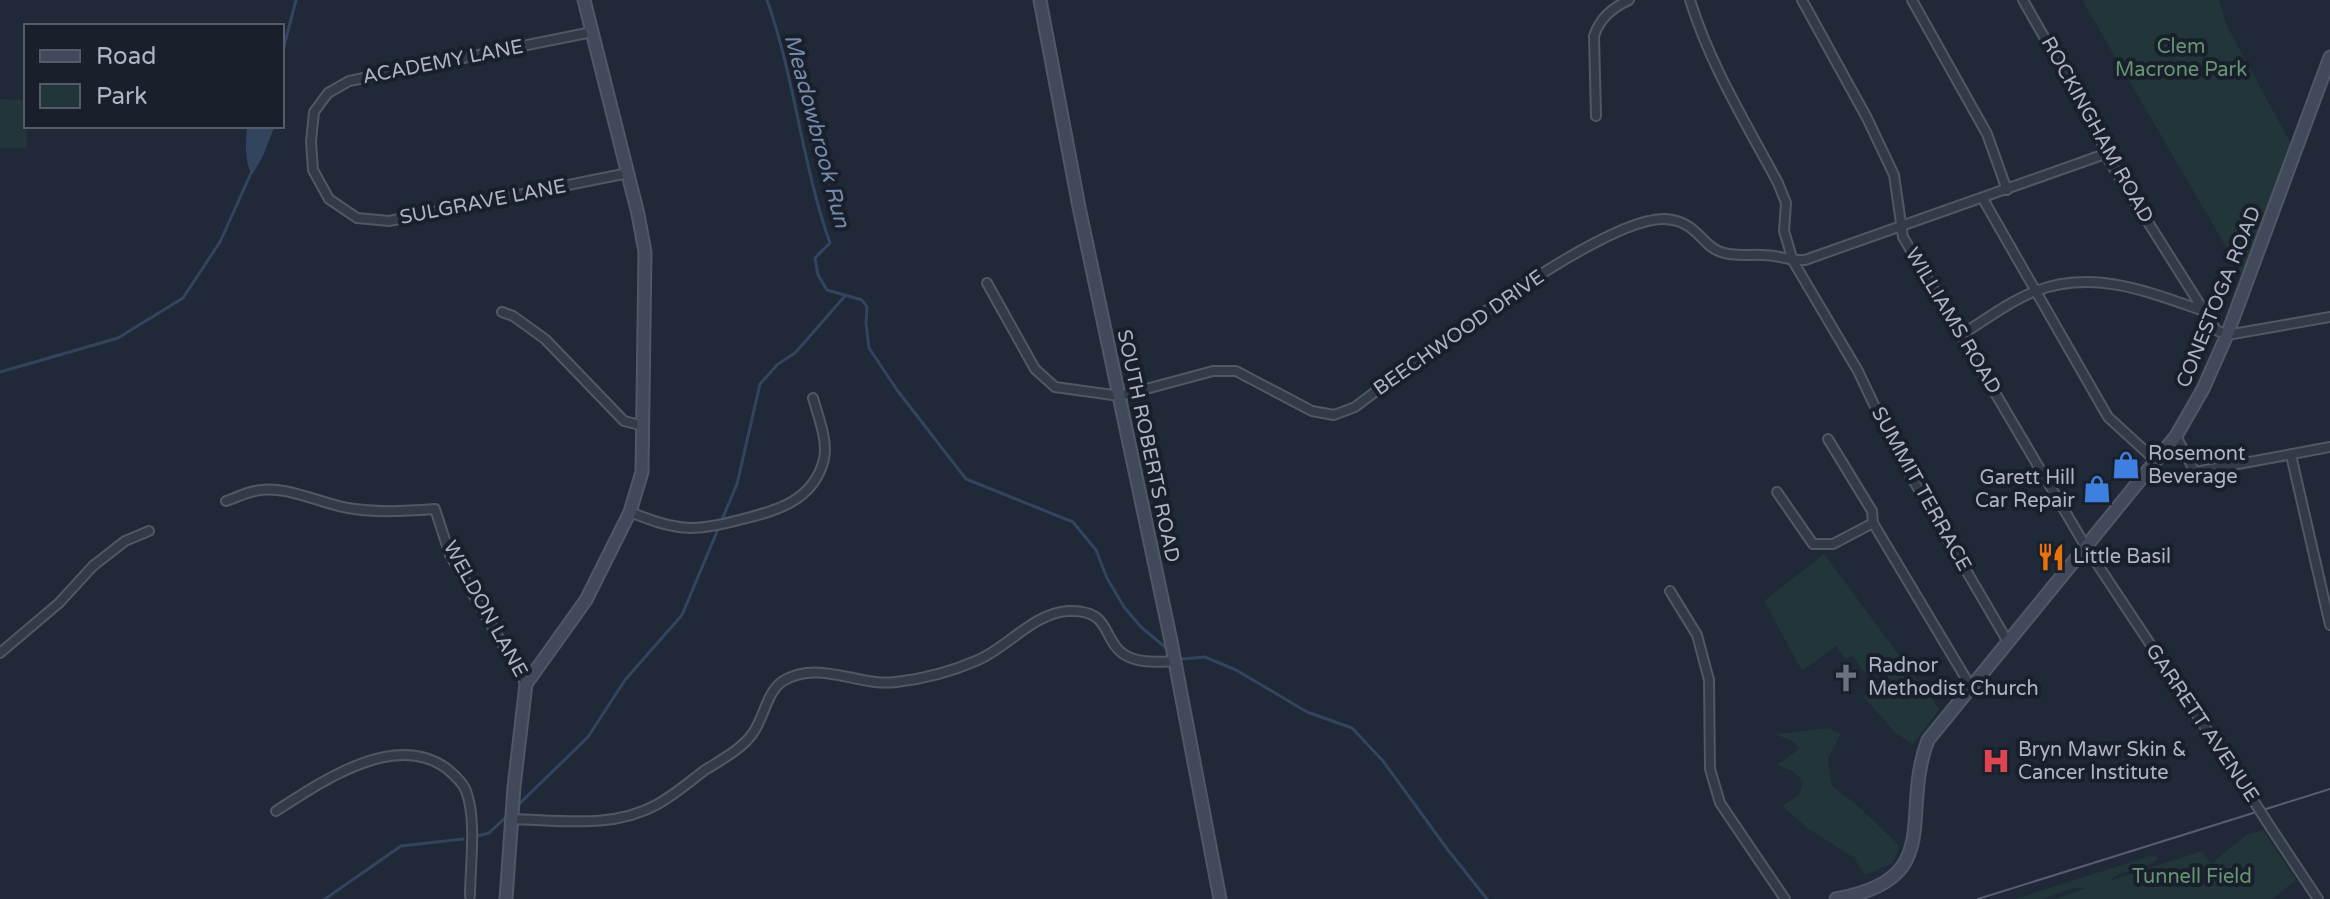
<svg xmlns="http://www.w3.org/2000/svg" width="2330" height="899" viewBox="0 0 2330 899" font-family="'Varela Round',sans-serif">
<rect width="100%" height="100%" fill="#202937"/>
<!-- green -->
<g fill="#223538">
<path d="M 2082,0 L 2219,0 L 2227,26 L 2296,153 L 2247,283 Z"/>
<path d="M 0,99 L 26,100 L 27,148 L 0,148 Z"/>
<path d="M 1824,554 L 1939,709 L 1913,745 L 1895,732 L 1864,697 L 1885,680 L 1875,668 L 1866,674 L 1852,655 L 1846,659 L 1836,646 L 1802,671 L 1764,601 Z"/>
<path d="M 1829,728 L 1841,734 L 1828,759 L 1832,786 L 1856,804 L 1900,846 L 1892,864 L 1865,875 L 1854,858 L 1807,828 L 1782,806 L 1799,795 L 1803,781 L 1794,772 L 1777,765 L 1799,749 L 1794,742 L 1775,734 Z"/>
<path d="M 2263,830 L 2296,880 L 2272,899 L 2055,899 L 2086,888 L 2074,888 L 2043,899 L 2015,899 L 2153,855 L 2159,858 L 2143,869 L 2118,874 L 2109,881 L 2202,851 L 2211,864 L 2246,835 Z"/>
</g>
<!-- water -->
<path fill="#33445f" d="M 247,126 L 273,126 L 274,128 L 262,158 L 252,175 C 244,161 246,142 247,126 Z"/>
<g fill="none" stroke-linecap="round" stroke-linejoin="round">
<!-- stream -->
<g stroke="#33445f" stroke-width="3">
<path d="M 767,0 C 795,79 802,164 830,243 L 815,258 L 818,275 L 827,290 L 862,300 L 867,307 L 866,323 L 869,348 L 897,390 L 966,479 L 1073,522 L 1096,550 L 1107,578 L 1124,607 L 1141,627 L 1165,647"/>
<path d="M 282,54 L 296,0"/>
<path d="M 0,372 L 118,338 L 183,298 L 220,242 L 252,171"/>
<path d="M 1182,659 L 1205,657 L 1236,670 L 1307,712 L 1352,728 L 1383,761 L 1448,850 L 1487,899"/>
<path d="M 515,808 L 588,737 L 625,680 L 682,615 L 737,484 L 760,384 L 778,364 L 795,353 L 845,296"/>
<path d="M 477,836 L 489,833 L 507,816"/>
<path d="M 325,899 L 401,846 L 463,839"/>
</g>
<defs>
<g id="street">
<path d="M 1690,0 C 1710,65 1746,123 1778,183 L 1786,203 L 1784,231 L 1793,261 L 1858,371 L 1895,449 L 2008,642"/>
<path d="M 1802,0 L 1867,118 L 1894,175 L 1903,237 L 2086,547 L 2246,789"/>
<path d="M 1912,0 L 1987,134 L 2007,190"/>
<path d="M 2023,0 L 2100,135 L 2105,154 L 2216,330 L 2227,335 L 2330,317"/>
<path d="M 592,32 L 349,81 L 328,93 L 314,112 L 311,141 L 313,170 L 329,199 L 357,218 L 389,221 L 628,173"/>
<path d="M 1596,116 L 1594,36 C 1600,18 1612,8 1629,0"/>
<path d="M 1983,199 L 2108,417 L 2155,460"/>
<path d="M 987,283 L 1035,369 L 1055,387 L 1120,396 L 1213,371 L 1236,371 L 1312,411 L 1334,415 L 1355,407 C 1411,365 1602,216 1665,219 C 1698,221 1701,246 1721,252 C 1735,257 1749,254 1763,255 C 1778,255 1790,261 1805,260 L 2105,154"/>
<path d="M 502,312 L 513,316 L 545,339 L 624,421 L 644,426"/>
<path d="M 1961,335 C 1985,320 2010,301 2036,291 C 2094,269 2149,292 2204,311"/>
<path d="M 2176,436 L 2195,472 L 2330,447"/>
<path d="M 1828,439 L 1872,511 L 1873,523"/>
<path d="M 2291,455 L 2330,625"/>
<path d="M 1777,492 L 1813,544 L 1833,544 L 1873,523 L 1971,687"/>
<path d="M 226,501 C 235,498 245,493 255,491 C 285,484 318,503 348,508 C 377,513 406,511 435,509 L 450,555 L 526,684"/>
<path d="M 630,512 C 650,520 668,527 690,528 C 706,528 724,524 739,520 C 776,511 814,501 824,459 C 828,440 818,416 813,398"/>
<path d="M 1670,591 L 1697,635 L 1709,680 L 1710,769 L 1720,803 L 1785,899"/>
<path d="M 0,653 L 59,603 L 93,566 L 125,541 L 149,531"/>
<path d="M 276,811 C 321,782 394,731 446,768 C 453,774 463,782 466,791 C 477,819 470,866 470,896"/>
<path d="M 512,819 C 560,820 612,829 656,805 C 673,796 689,782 705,770 C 721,760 742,749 753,733 C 764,718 767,691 783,681 C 819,659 858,687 896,682 C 923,679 953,671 978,660 C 1008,647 1034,613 1068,611 C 1111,609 1102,638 1122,653 C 1137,664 1157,662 1175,661"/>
<path d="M 2271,828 L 2318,899"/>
</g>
<g id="secondary">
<path d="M 1040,0 L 1079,207 L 1171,641 L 1220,899"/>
<path d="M 506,899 L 514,787 L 526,684 L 586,600 L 630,512 L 642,472 L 645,252 L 638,214 L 584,0"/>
<path d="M 1836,899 C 1947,879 1899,816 1928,740 L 2176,436 L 2203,389 L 2227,335 L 2330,57"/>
</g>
</defs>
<!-- street casing -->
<use href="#street" stroke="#515865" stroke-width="12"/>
<!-- secondary casing -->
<use href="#secondary" stroke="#515865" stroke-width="15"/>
<!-- street -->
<use href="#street" stroke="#333b48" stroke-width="8"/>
<!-- secondary -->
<use href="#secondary" stroke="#414a5b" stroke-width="11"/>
<!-- tram -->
<path stroke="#555f6f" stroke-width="2" d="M 1978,899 L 2330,789"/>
<defs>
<path id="street-bridge" d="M 2246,789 L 2271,828"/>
</defs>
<!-- street-bridge casing -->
<use href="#street-bridge" stroke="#515865" stroke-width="12" stroke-linecap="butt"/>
<!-- street-bridge -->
<use href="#street-bridge" stroke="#333b48" stroke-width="8"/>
</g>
<!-- icons -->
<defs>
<symbol id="shop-bare" viewBox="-9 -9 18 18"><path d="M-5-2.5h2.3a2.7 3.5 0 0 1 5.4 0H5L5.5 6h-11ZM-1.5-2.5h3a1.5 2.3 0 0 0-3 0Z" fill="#3f7fe0" stroke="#19202c" stroke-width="2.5" paint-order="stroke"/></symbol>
<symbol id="restaurant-bare" viewBox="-9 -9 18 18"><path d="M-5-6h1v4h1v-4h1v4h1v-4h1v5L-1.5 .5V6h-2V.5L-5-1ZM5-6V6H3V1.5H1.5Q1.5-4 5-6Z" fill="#e8710a" stroke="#19202c" stroke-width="2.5" paint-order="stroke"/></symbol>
<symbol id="church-bare" viewBox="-9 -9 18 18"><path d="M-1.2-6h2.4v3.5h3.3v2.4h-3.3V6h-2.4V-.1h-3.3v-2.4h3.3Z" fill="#6b7280" stroke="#19202c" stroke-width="2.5" paint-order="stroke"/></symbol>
<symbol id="hospital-bare" viewBox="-9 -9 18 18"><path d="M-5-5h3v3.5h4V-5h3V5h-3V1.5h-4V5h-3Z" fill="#e0444e" stroke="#19202c" stroke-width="2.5" paint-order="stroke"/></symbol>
</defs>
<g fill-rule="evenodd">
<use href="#shop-bare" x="2106" y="445" width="40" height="40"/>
<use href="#shop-bare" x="2077" y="469" width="40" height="40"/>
<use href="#restaurant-bare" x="2031" y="537" width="40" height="40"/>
<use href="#church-bare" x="1826" y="658" width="40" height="40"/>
<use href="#hospital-bare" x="1976" y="741" width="40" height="40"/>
</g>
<g text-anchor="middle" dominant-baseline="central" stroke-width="8" stroke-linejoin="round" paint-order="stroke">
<!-- park labels -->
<g font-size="20" fill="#659572" stroke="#19202c">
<text x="2181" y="47">Clem<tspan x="2181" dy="23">Macrone Park</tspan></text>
<text x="2192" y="877">Tunnell Field</text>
</g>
<!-- street labels -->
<g font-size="20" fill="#aeb5c4" stroke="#19202c">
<text transform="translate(443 62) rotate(-11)">ACADEMY LANE</text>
<text transform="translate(2097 130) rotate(61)">ROCKINGHAM ROAD</text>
<text transform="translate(483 202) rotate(-11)">SULGRAVE LANE</text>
<text transform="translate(2219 297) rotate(-68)">CONESTOGA ROAD</text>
<text transform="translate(1953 321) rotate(59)">WILLIAMS ROAD</text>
<text transform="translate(1459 333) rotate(-35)">BEECHWOOD DRIVE</text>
<text transform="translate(1148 446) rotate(78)">SOUTH ROBERTS ROAD</text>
<text transform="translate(1921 489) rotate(61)">SUMMIT TERRACE</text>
<text transform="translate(485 609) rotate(61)">WELDON LANE</text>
<text transform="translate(2202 723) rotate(56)">GARRETT AVENUE</text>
</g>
<!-- poi labels -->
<g font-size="20" fill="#aeb5c4" stroke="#19202c" text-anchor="start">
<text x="2148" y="454">Rosemont<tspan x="2148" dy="23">Beverage</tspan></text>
<text x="2075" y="478" text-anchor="end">Garett Hill<tspan x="2075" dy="23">Car Repair</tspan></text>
<text x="2073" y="557">Little Basil</text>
<text x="1868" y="666">Radnor<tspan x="1868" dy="23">Methodist Church</tspan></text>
<text x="2018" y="750">Bryn Mawr Skin &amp;<tspan x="2018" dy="23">Cancer Institute</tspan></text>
</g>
<!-- water labels -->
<g font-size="22" font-style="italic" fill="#758bad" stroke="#19202c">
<text transform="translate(817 131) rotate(75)">Meadowbrook Run</text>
</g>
</g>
<!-- legend -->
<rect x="24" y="24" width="260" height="104" fill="#19202c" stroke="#555c69" stroke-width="2"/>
<rect x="40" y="50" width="40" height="12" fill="#414a5b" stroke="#555c69" stroke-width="2"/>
<text x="96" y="64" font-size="24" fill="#aeb5c4">Road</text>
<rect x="40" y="84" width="40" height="24" fill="#223538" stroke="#555c69" stroke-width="2"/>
<text x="96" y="104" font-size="24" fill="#aeb5c4">Park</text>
</svg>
